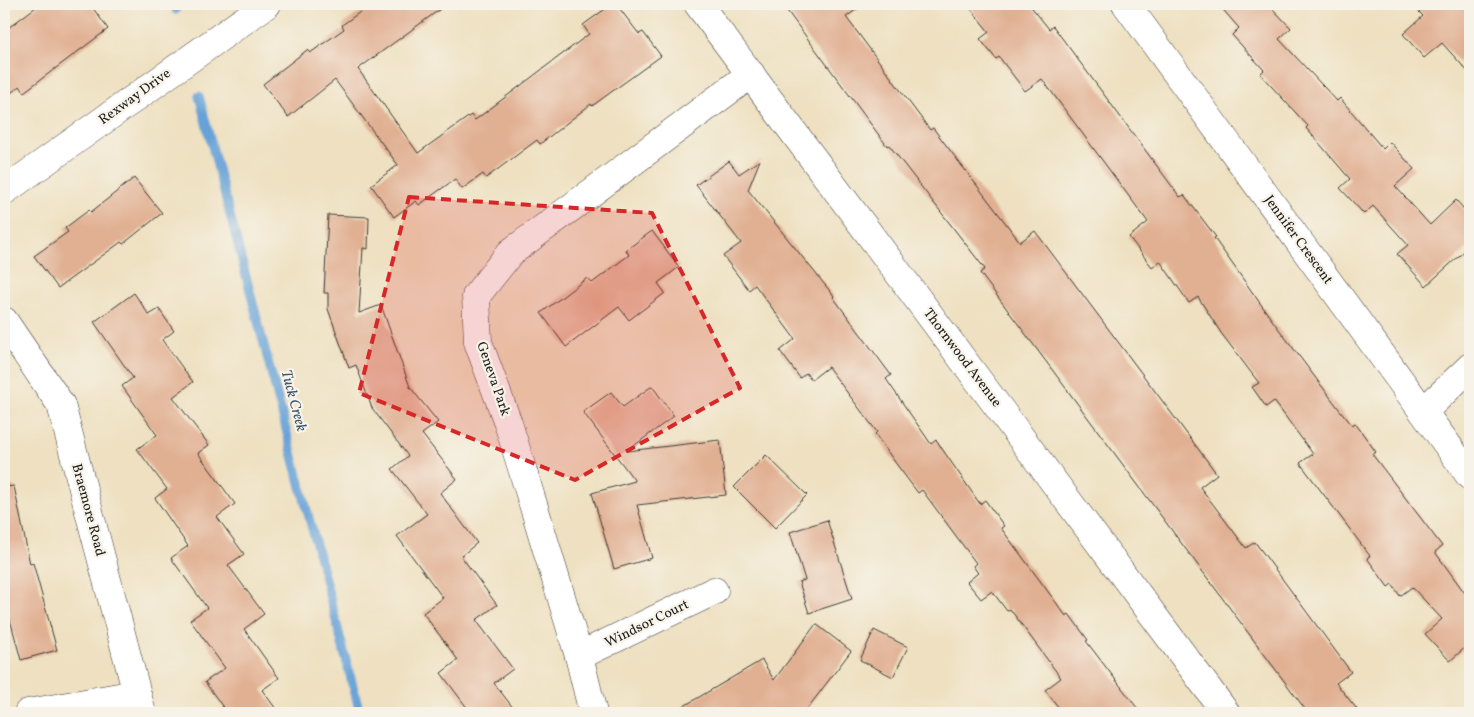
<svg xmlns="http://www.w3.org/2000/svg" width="1474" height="717" viewBox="0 0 1474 717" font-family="Vollkorn,serif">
<rect width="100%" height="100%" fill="#f7f3e8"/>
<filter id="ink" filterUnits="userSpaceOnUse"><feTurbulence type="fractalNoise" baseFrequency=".02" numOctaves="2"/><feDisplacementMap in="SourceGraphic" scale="10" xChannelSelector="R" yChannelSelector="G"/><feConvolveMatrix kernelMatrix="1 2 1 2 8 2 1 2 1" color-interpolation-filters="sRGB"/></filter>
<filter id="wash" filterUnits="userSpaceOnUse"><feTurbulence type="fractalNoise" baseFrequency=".0096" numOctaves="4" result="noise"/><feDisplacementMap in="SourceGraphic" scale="20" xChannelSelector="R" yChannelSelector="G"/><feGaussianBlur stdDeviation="1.12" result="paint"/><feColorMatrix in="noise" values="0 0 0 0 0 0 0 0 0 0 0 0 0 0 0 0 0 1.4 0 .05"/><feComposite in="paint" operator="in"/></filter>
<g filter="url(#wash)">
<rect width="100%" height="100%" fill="#eee0c0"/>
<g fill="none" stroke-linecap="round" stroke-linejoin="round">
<!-- stream -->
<g stroke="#66a2d7" stroke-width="9">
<path d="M 175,4 L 176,10"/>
<path d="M 199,96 L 360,713"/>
</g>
</g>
<g id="blocks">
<!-- building -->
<g fill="#e1b093">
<path d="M 40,4 L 90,4 L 108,29 L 24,92 L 20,86 L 4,98 L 4,31 Z"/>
<path d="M 371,4 L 447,4 L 358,69 L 418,153 L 471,115 L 475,120 L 589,34 L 583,25 L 612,4 L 616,4 L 639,34 L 643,32 L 661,56 L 592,106 L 591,104 L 540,144 L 537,140 L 486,178 L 483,174 L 462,189 L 455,179 L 419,205 L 416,201 L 394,217 L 371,185 L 398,165 L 335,80 L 288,117 L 263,84 L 307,50 L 310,53 L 344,29 L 342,25 Z"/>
<path d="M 782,4 L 864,4 L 846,17 L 930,130 L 933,128 L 1020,242 L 1035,231 L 1217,474 L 1200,487 L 1246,548 L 1255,542 L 1351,672 L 1336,683 L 1360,713 L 1308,713 L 980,273 L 985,269 L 889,145 L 887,146 Z"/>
<path d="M 967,4 L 1029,4 L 1049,29 L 1053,26 L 1180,197 L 1184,195 L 1216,237 L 1214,238 L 1272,320 L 1339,409 L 1352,425 L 1355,423 L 1376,452 L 1372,454 L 1442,546 L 1435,552 L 1470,600 L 1470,643 L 1450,661 L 1425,634 L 1442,619 L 1412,587 L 1400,596 L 1392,584 L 1388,587 L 1367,558 L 1370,556 L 1300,463 L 1313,454 L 1274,401 L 1266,407 L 1252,387 L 1259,383 L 1221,333 L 1198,297 L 1189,303 L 1160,261 L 1152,267 L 1129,237 L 1148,222 L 1042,79 L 1025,91 L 999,57 L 996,59 L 980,39 L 989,32 Z"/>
<path d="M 1218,4 L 1268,4 L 1291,28 L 1279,39 L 1337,101 L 1340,98 L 1383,149 L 1390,142 L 1414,169 L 1395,186 L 1430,225 L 1456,200 L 1470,216 L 1470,246 L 1426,286 L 1397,254 L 1408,245 L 1373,206 L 1364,214 L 1340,188 L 1350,179 L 1306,128 L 1308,126 L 1260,74 L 1264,70 L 1232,35 L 1239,28 Z"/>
<path d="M 1411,4 L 1470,4 L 1470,74 L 1442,43 L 1424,58 L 1403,34 L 1423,16 Z"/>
<path d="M 760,160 L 748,190 L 834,296 L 833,297 L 891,375 L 886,379 L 931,444 L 936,440 L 980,504 L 985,500 L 1004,526 L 1001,528 L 1066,616 L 1069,614 L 1088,640 L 1086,641 L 1141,713 L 1063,713 L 1045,690 L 1061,678 L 1010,609 L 1007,611 L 992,591 L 981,599 L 967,582 L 978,573 L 973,566 L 976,563 L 922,490 L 918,493 L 897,465 L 875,434 L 877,432 L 828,367 L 811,380 L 806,373 L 800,378 L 780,351 L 795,339 L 755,285 L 749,290 L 723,256 L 741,243 L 696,185 L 729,161 L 739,174 Z"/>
<path d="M 134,178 L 162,213 L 123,244 L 121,242 L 58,288 L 34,256 L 68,232 L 65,228 L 89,210 L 91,212 Z"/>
<path d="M 328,215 L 369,217 L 368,249 L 363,248 L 359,313 L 381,305 L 410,387 L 438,422 L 422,434 L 457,479 L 440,493 L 477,543 L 461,556 L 497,605 L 476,620 L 513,669 L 494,683 L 517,713 L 471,713 L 441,673 L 458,660 L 423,613 L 443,598 L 397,536 L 427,514 L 392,469 L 408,456 L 372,408 L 356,365 L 349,368 L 328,309 L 328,293 L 324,293 Z"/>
<path d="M 652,231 L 679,267 L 658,283 L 665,293 L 629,320 L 619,307 L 566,347 L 541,313 L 587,278 L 592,283 L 629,255 L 626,250 Z"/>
<path d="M 134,293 L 149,315 L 159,309 L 174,331 L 162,340 L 193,382 L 173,397 L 209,445 L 198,453 L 235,504 L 217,517 L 244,554 L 228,565 L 264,614 L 244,629 L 279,678 L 262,690 L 279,713 L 227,713 L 205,682 L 225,668 L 190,620 L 207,608 L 171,558 L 188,546 L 155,498 L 167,489 L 137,449 L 157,435 L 122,386 L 133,378 L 94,322 Z"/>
<path d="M 652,386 L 674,416 L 627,451 L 720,440 L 726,495 L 637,505 L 652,558 L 614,569 L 592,493 L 635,481 L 583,412 L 611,392 L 623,407 Z"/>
<path d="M 766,455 L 807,495 L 775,528 L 734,487 Z"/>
<path d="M 14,486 L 30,564 L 33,563 L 57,650 L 21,660 L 4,597 L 4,487 Z"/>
<path d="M 827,520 L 852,599 L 809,613 L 799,582 L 805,580 L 790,532 Z"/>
<path d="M 816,624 L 851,651 L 804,713 L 672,713 L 762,660 L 774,680 Z"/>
<path d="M 874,630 L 908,647 L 893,677 L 860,660 Z"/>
</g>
</g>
</g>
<g filter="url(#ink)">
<use href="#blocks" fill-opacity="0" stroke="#3c3935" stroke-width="1"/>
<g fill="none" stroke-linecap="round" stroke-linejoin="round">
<defs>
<g id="minor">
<path d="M 698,4 L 1226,713"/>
<path d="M 1126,4 L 1470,476"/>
<path d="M 4,191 L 267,4"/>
<path d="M 4,321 L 61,405 L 142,713"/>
<path d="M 1424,411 L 1470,367"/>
<path d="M 579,656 L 714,591"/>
<path d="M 28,713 L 136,694"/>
<path d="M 593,713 L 579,656 L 537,517 L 508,423 L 478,342 L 476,296 L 510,253 L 751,74"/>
</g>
</defs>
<!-- minor casing -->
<use href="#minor" stroke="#3c3935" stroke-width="29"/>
<!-- minor -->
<use href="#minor" stroke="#fff" stroke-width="28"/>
</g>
</g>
<!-- marked area -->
<path fill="#d62828" fill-opacity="0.2" stroke="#d62828" stroke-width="4" stroke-dasharray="10 6" stroke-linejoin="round" d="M 409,197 L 652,213 L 740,388 L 575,480 L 359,393 Z"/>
<g text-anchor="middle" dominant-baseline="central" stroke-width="4.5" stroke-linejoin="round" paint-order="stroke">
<!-- street labels -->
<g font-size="14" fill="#1c1c1c" stroke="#f7f3e8">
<text transform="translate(135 97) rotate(-36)">Rexway Drive</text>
<text transform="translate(1298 240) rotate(54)">Jennifer Crescent</text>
<text transform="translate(962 358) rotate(53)">Thornwood Avenue</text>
<text transform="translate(493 379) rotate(71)">Geneva Park</text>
<text transform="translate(88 510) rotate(75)">Braemore Road</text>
<text transform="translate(647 624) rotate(-26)">Windsor Court</text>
</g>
<!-- water labels -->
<g font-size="15" font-style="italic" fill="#3d5870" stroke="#f7f3e8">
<text transform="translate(293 401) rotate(75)">Tuck Creek</text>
</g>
</g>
<!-- margin -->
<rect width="1474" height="717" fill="none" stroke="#f7f3e8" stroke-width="20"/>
</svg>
